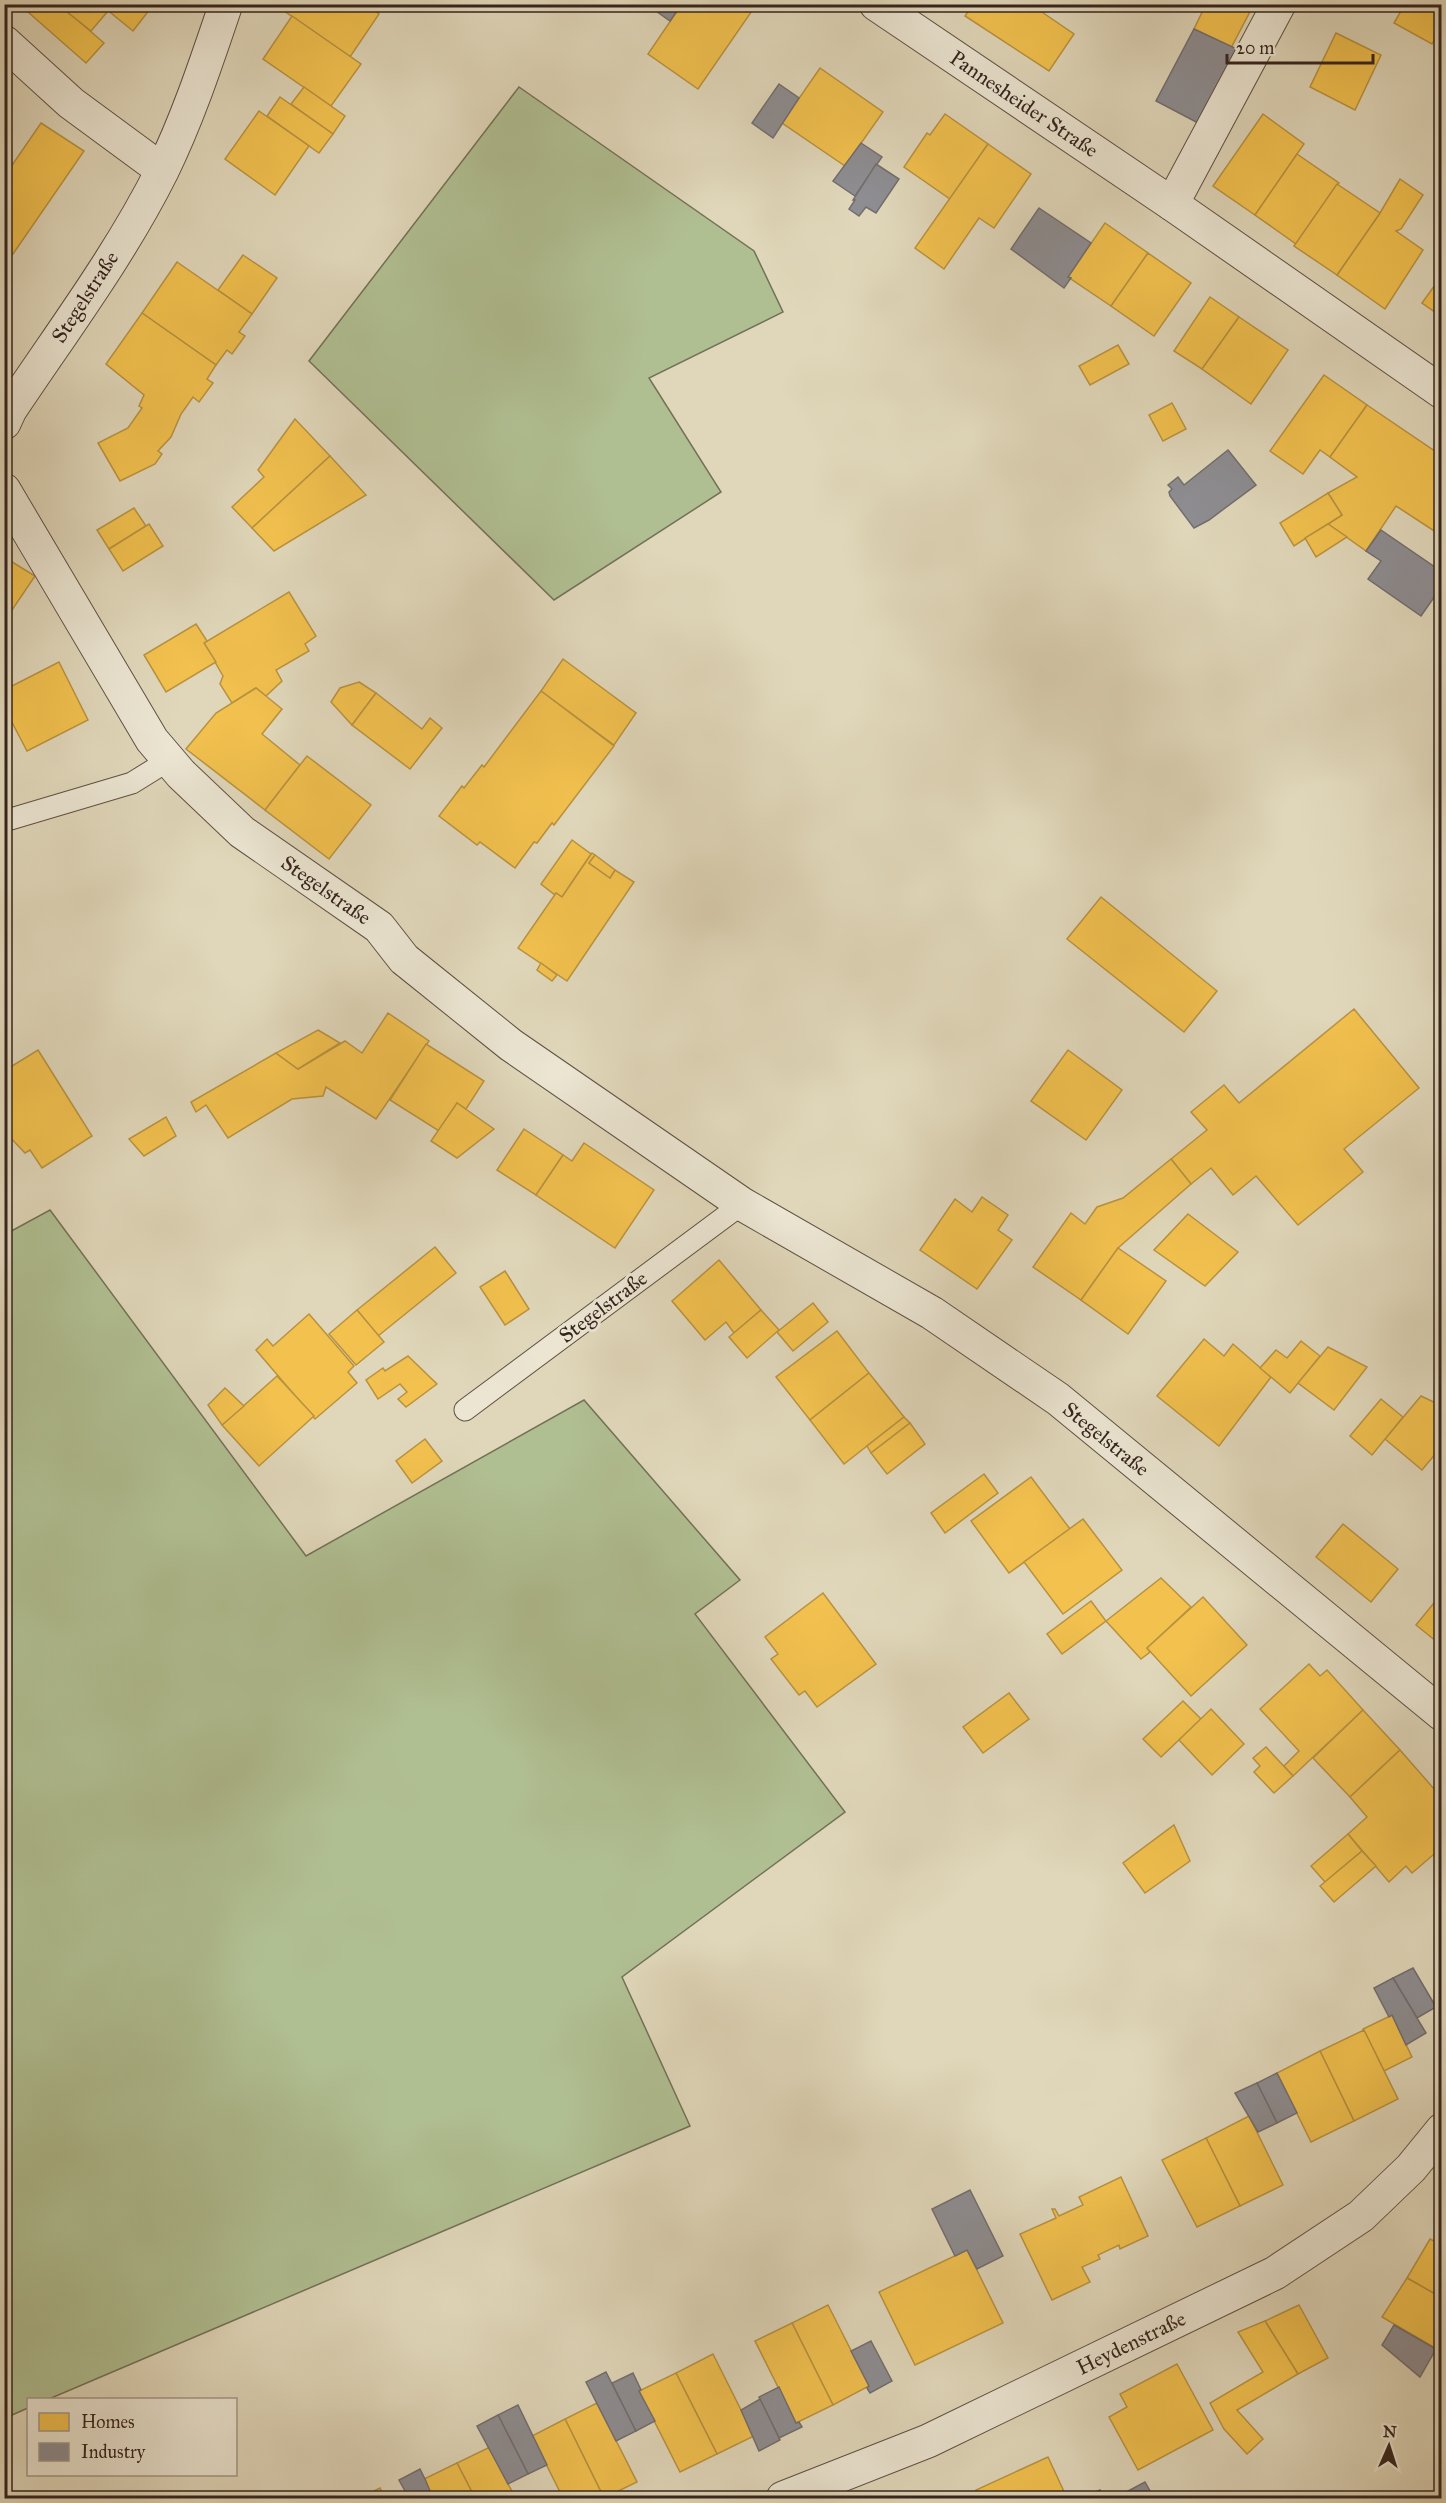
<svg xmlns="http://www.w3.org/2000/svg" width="1446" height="2503" viewBox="0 0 1446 2503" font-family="'IM FELL Great Primer',serif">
<rect width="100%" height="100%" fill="#e0d7ba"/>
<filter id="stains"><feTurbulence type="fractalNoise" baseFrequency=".00333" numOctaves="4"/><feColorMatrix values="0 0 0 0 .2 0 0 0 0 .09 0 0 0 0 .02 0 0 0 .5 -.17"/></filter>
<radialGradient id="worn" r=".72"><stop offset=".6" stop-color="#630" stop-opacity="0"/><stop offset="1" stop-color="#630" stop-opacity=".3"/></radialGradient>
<!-- green -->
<g fill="#b0bf92" stroke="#727258" stroke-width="1.5">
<path d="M 519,87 L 754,251 L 783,312 L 649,378 L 721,492 L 554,600 L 309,361 Z"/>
<path d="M 50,1210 L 306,1556 L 584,1400 L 740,1580 L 695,1614 L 845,1812 L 622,1977 L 690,2126 L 49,2399 L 28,2400 L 28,2408 L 5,2418 L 4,1235 Z"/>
</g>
<!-- homes -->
<g fill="#f2c14e" stroke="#b99240" stroke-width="1.5">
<path d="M 59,4 L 104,43 L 86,63 L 20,5 Z"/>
<path d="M 63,4 L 100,4 L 108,11 L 91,31 L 61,7 Z"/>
<path d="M 100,4 L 154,4 L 133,31 Z"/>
<path d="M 283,4 L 365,4 L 379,14 L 350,57 L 280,8 Z"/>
<path d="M 588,4 L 602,4 L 597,11 Z"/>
<path d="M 682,4 L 749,4 L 754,8 L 698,89 L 648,54 Z"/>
<path d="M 973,4 L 1030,4 L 1074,34 L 1049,71 L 965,16 Z"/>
<path d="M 1206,4 L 1254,4 L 1231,48 L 1194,29 Z"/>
<path d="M 1405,4 L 1442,4 L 1442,37 L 1437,35 L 1432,44 L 1394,23 Z"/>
<path d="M 292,16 L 361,64 L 331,106 L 263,59 Z"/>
<path d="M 1336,33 L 1381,55 L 1355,110 L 1310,87 Z"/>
<path d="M 820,68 L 883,112 L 845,166 L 782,123 Z"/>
<path d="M 304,87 L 345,116 L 333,134 L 291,104 Z"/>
<path d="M 280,97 L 333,134 L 319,153 L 267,116 Z"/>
<path d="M 259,111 L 309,146 L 275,195 L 225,159 Z"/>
<path d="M 945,114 L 988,144 L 950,199 L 904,167 L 927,133 L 930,135 Z"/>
<path d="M 1263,114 L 1304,144 L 1255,215 L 1213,186 Z"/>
<path d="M 41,123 L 84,151 L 13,254 L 4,248 L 4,173 L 6,174 Z"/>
<path d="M 988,144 L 1031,174 L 994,228 L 979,218 L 944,269 L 915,248 Z"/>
<path d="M 1297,154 L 1339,183 L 1296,244 L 1255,215 Z"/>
<path d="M 1400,179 L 1423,195 L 1401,229 L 1396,231 L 1423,250 L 1385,309 L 1337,275 L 1380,213 Z"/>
<path d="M 1337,184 L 1380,213 L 1337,275 L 1294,246 Z"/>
<path d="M 1442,189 L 1442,205 L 1435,202 Z"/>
<path d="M 1105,223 L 1148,253 L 1111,306 L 1068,277 Z"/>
<path d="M 1148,253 L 1191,283 L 1154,336 L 1111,306 Z"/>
<path d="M 243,255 L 277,278 L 252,314 L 218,290 Z"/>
<path d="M 177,262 L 252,314 L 239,332 L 245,336 L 232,354 L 227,350 L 216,365 L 142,313 Z"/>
<path d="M 1442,275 L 1442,317 L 1422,303 Z"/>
<path d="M 1210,297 L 1239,317 L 1202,369 L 1174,351 Z"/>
<path d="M 142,313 L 216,365 L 207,379 L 213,383 L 199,402 L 193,397 L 181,414 L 171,437 L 158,451 L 162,454 L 155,464 L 120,481 L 98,443 L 128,428 L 142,408 L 139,406 L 144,395 L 106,364 Z"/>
<path d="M 1239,317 L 1288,350 L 1251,404 L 1202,369 Z"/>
<path d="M 1118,345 L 1129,364 L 1090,385 L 1079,366 Z"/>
<path d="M 1324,375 L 1367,405 L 1330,457 L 1320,450 L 1303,474 L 1270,451 Z"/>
<path d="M 1172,403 L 1186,429 L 1163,441 L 1149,415 Z"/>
<path d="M 1367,405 L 1442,456 L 1442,536 L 1396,506 L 1366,551 L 1328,524 L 1342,515 L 1328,493 L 1357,477 L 1330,457 Z"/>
<path d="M 295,419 L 330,456 L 252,528 L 232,507 L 264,477 L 258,470 Z"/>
<path d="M 330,456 L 366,495 L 274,551 L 252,528 Z"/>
<path d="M 1328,493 L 1342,515 L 1294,546 L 1280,523 Z"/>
<path d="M 134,508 L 146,526 L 109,549 L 97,530 Z"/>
<path d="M 149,524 L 163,546 L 123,571 L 109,549 Z"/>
<path d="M 1328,524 L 1347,537 L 1316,557 L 1305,538 Z"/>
<path d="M 4,557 L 35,576 L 12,610 L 4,605 Z"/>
<path d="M 289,592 L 316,636 L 305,644 L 309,651 L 276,670 L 282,681 L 266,696 L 256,688 L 232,703 L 220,684 L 223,676 L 204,643 Z"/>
<path d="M 196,624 L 207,641 L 204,643 L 216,662 L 166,692 L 144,655 Z"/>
<path d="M 563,659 L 636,713 L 614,745 L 541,691 Z"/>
<path d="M 59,662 L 88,720 L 27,751 L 4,707 L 4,690 Z"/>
<path d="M 359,682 L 376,693 L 352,725 L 331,702 L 340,688 Z"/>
<path d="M 256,688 L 282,709 L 262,734 L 300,765 L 265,810 L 186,749 L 216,713 Z"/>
<path d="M 541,691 L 614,746 L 554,825 L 552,823 L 537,843 L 534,842 L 515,868 L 480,842 L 477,845 L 439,816 L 462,786 L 464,788 L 482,765 L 484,767 Z"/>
<path d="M 376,693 L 422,729 L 430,718 L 442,728 L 410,769 L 352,725 Z"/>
<path d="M 307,756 L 371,805 L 329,859 L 265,810 Z"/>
<path d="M 572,840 L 591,854 L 562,897 L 556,893 L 555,895 L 541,884 Z"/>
<path d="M 592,853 L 595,855 L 589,863 L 610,878 L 615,870 L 634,882 L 567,981 L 518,948 L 556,893 L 562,897 Z"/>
<path d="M 595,855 L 615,870 L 610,878 L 589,863 Z"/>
<path d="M 1101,897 L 1217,991 L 1184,1032 L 1067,939 Z"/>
<path d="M 541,963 L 557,975 L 552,981 L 537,970 Z"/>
<path d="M 1354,1009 L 1419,1088 L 1344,1149 L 1363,1172 L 1298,1225 L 1256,1176 L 1233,1195 L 1211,1168 L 1191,1184 L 1171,1159 L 1207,1130 L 1191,1112 L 1224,1085 L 1239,1103 Z"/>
<path d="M 388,1013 L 429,1041 L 376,1119 L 326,1087 L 323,1096 L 292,1099 L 228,1138 L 206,1105 L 196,1112 L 191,1102 L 276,1053 L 298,1069 L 345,1041 L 362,1053 Z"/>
<path d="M 318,1030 L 340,1043 L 298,1069 L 276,1053 Z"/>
<path d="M 426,1044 L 484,1081 L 466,1109 L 457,1103 L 439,1131 L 390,1100 Z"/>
<path d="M 38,1050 L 92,1136 L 42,1168 L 30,1150 L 25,1153 L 4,1131 L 4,1071 Z"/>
<path d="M 1068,1050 L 1122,1090 L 1086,1140 L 1031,1101 Z"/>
<path d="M 457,1103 L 494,1129 L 457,1158 L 431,1141 Z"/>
<path d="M 166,1117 L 176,1136 L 144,1156 L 129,1139 Z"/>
<path d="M 524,1129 L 563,1155 L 536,1195 L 497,1170 Z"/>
<path d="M 584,1143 L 654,1190 L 615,1248 L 536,1195 L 563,1155 L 572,1161 Z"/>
<path d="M 1171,1159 L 1191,1184 L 1118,1248 L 1081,1300 L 1033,1267 L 1071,1213 L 1085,1224 L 1097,1207 L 1123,1198 Z"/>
<path d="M 982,1197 L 1008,1215 L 998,1230 L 1012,1240 L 977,1289 L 920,1250 L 955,1199 L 972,1212 Z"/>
<path d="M 1188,1214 L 1238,1252 L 1205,1286 L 1154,1250 Z"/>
<path d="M 435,1247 L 456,1273 L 378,1336 L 357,1310 Z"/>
<path d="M 1118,1248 L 1166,1281 L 1128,1334 L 1081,1300 Z"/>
<path d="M 719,1260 L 761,1310 L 734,1333 L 726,1322 L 705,1340 L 672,1301 Z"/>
<path d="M 505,1271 L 529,1309 L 505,1325 L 480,1287 Z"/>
<path d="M 813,1303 L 828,1322 L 793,1351 L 777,1332 Z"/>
<path d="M 357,1310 L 384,1342 L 356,1365 L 329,1334 Z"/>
<path d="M 761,1310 L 779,1330 L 747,1358 L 729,1337 Z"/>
<path d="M 309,1314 L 354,1366 L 348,1372 L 357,1383 L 315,1419 L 256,1350 L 267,1339 L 273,1346 Z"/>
<path d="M 837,1331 L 869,1373 L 810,1420 L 776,1377 Z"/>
<path d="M 1204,1339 L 1224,1356 L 1233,1344 L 1271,1377 L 1219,1446 L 1157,1396 Z"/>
<path d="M 1301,1341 L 1320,1356 L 1290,1393 L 1260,1368 L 1276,1350 L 1287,1358 Z"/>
<path d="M 1328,1347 L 1367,1367 L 1334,1410 L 1298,1383 Z"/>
<path d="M 408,1356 L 437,1384 L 406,1407 L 398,1399 L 407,1392 L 400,1384 L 378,1399 L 366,1380 L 383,1368 L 385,1371 Z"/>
<path d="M 869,1373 L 904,1417 L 844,1464 L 810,1420 Z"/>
<path d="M 277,1376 L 314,1416 L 259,1466 L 222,1425 Z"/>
<path d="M 225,1388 L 244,1406 L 222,1425 L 208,1405 Z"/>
<path d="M 1421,1396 L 1442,1406 L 1442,1446 L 1422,1470 L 1385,1439 Z"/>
<path d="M 1381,1399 L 1403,1417 L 1372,1455 L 1350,1436 Z"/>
<path d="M 904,1417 L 910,1423 L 871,1453 L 867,1446 Z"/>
<path d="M 910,1423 L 925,1444 L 887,1474 L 871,1453 Z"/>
<path d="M 425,1439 L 442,1461 L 412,1483 L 396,1461 Z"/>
<path d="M 984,1474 L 998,1493 L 945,1533 L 931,1513 Z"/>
<path d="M 1031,1477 L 1070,1529 L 1009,1573 L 971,1521 Z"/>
<path d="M 1083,1519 L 1122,1570 L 1063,1614 L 1024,1562 Z"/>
<path d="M 1343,1524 L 1398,1569 L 1371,1602 L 1316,1557 Z"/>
<path d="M 1161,1578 L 1191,1607 L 1147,1648 L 1150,1652 L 1141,1659 L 1106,1621 Z"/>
<path d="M 823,1593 L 876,1664 L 817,1707 L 805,1691 L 799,1695 L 771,1659 L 778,1654 L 765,1637 Z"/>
<path d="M 1442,1593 L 1442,1646 L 1416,1625 Z"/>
<path d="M 1203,1597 L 1247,1645 L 1191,1696 L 1147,1648 Z"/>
<path d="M 1091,1601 L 1106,1621 L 1062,1654 L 1047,1634 Z"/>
<path d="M 1309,1664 L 1320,1676 L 1327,1670 L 1363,1710 L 1293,1776 L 1284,1766 L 1299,1751 L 1260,1709 Z"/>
<path d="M 1009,1693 L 1029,1719 L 983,1753 L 963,1727 Z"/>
<path d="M 1183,1701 L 1201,1719 L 1161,1757 L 1143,1739 Z"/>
<path d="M 1211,1709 L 1244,1744 L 1212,1775 L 1179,1740 Z"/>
<path d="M 1363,1710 L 1400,1750 L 1350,1797 L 1313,1758 Z"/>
<path d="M 1266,1747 L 1293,1776 L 1274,1793 L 1254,1772 L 1260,1766 L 1253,1758 Z"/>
<path d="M 1400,1750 L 1442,1798 L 1442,1836 L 1435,1843 L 1440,1849 L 1412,1873 L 1406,1866 L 1389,1882 L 1348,1834 L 1367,1817 L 1350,1797 Z"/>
<path d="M 1174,1825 L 1190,1861 L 1145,1893 L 1123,1863 Z"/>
<path d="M 1348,1834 L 1362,1851 L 1325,1882 L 1311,1866 Z"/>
<path d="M 1362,1851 L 1376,1866 L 1334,1902 L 1320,1886 Z"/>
<path d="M 1392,2015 L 1412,2057 L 1384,2071 L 1363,2029 Z"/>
<path d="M 1364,2030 L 1398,2099 L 1354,2121 L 1320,2051 Z"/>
<path d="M 1320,2051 L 1354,2121 L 1311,2142 L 1277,2073 Z"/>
<path d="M 1249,2116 L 1283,2185 L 1240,2206 L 1206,2138 Z"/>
<path d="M 1206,2138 L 1240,2206 L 1197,2227 L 1162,2160 Z"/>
<path d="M 1121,2177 L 1148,2236 L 1120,2249 L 1119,2245 L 1098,2255 L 1100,2259 L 1082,2267 L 1090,2282 L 1052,2300 L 1020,2234 L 1056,2218 L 1052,2209 L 1055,2209 L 1059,2216 L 1083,2205 L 1079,2197 Z"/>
<path d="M 1430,2239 L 1442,2245 L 1442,2298 L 1407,2278 Z"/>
<path d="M 967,2250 L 1003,2323 L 915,2365 L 879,2292 Z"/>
<path d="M 1407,2278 L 1442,2298 L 1442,2352 L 1382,2317 Z"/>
<path d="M 828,2305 L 869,2386 L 833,2405 L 792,2323 Z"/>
<path d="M 1299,2305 L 1328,2358 L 1298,2374 L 1265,2321 Z"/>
<path d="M 1265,2321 L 1298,2374 L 1237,2410 L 1263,2439 L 1247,2454 L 1224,2429 L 1210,2403 L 1263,2372 L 1238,2332 Z"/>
<path d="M 792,2323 L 833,2405 L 796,2423 L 755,2341 Z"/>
<path d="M 713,2354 L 754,2436 L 717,2454 L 676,2373 Z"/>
<path d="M 1177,2364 L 1213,2430 L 1138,2470 L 1109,2417 L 1127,2407 L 1120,2394 Z"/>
<path d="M 676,2373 L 717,2454 L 680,2472 L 639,2391 Z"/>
<path d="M 597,2403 L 637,2482 L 604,2498 L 565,2419 Z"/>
<path d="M 565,2419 L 604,2498 L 563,2498 L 532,2436 Z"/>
<path d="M 490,2447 L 508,2484 L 516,2498 L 475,2498 L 457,2463 Z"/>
<path d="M 1048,2457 L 1067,2498 L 980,2498 L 976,2490 Z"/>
<path d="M 457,2463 L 475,2498 L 433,2498 L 424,2479 Z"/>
<path d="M 380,2488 L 385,2498 L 360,2498 Z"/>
</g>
<!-- industry -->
<g fill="#8d8d92" stroke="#726e6f" stroke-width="1.5">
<path d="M 646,4 L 682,4 L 670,21 Z"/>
<path d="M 1194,29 L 1237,49 L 1198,123 L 1156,101 Z"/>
<path d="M 779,84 L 799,98 L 773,138 L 752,123 Z"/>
<path d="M 861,143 L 882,157 L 855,196 L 833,181 Z"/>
<path d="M 876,164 L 899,179 L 876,213 L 866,207 L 859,216 L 849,209 L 855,200 L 853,200 Z"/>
<path d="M 1039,208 L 1091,243 L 1068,277 L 1071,278 L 1064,288 L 1011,249 Z"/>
<path d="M 1228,450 L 1256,485 L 1209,520 L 1194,528 L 1170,496 L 1169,492 L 1172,489 L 1168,485 L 1178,477 L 1184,485 Z"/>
<path d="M 1381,530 L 1442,572 L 1442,586 L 1421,616 L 1368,579 L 1381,561 L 1366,551 Z"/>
<path d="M 1413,1968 L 1436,2007 L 1417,2018 L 1393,1978 Z"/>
<path d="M 1393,1978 L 1426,2033 L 1406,2045 L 1392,2015 L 1389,2017 L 1374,1988 Z"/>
<path d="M 1277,2073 L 1297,2113 L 1277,2123 L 1257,2083 Z"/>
<path d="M 1257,2083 L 1277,2123 L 1258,2132 L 1235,2093 Z"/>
<path d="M 970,2190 L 1003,2256 L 977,2269 L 967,2250 L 955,2256 L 932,2209 Z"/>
<path d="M 1394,2325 L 1436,2349 L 1420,2377 L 1382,2345 Z"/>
<path d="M 871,2341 L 892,2381 L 870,2393 L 867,2388 L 869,2386 L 851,2351 Z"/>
<path d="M 606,2372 L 636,2431 L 616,2441 L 586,2382 Z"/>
<path d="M 633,2373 L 641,2390 L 639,2391 L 655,2421 L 636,2431 L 612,2383 Z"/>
<path d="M 779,2387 L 796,2423 L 799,2422 L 802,2427 L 779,2438 L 759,2397 Z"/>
<path d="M 760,2399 L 780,2440 L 759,2451 L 741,2410 Z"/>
<path d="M 518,2405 L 547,2465 L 528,2474 L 498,2415 Z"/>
<path d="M 498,2415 L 528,2474 L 508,2484 L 477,2426 Z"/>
<path d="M 420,2469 L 425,2479 L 433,2498 L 409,2498 L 399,2480 Z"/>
<path d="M 1145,2482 L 1154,2498 L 1115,2498 Z"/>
<path d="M 1100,2490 L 1104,2498 L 1082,2498 Z"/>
</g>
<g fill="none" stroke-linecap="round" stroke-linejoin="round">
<defs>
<g id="lane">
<path d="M 4,821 L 132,783 L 169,760"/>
<path d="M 465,1410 L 742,1204"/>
</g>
<g id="street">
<path d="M 876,4 L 1172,204 L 1442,392"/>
<path d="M 4,42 L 71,103 L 162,170"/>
<path d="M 1172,204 L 1279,4"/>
<path d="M 4,423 L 10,410 C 62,332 120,255 162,171 C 188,118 207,60 226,4"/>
<path d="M 4,490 L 152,740 L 181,774 L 242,832 L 379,927 L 404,959 L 511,1045 L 742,1204 L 932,1313 L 1058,1399 L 1442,1714"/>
<path d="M 783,2498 L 928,2441 L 1275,2273 L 1361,2216 L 1411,2168 L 1442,2130"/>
</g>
</defs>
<!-- lane casing -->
<use href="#lane" stroke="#5f5145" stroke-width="23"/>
<!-- street casing -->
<use href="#street" stroke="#5f5145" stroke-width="35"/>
<!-- lane -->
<use href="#lane" stroke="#ebe5d2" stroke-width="21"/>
<!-- street -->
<use href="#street" stroke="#ebe5d2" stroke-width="33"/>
</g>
<g text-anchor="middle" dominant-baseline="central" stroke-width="6" stroke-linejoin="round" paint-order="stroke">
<!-- street labels -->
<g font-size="21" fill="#34241e" stroke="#ebe5d2">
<text transform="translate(1024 104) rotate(34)">Pannesheider Straße</text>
<text transform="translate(85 297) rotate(-57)">Stegelstraße</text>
<text transform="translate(326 890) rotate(35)">Stegelstraße</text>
<text transform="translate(603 1307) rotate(-37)">Stegelstraße</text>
<text transform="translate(1106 1439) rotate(39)">Stegelstraße</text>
<text transform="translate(1131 2343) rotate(-26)">Heydenstraße</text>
</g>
</g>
<!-- margin -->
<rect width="1446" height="2503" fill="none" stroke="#e0d7ba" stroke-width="24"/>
<rect x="6" y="6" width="1434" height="2491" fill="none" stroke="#34241e" stroke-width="3"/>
<rect x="12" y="12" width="1422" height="2479" fill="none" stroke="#34241e" stroke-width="1.5"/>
<!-- legend -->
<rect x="27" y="2398" width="210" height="78" fill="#ebe5d2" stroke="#a2988a" stroke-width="1.5"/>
<rect x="39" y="2413" width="30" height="18" fill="#f2c14e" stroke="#a2988a" stroke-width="1.5"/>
<text x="81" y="2428" font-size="18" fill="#34241e">Homes</text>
<rect x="39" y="2443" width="30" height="18" fill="#8d8d92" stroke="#a2988a" stroke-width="1.5"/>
<text x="81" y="2458" font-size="18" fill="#34241e">Industry</text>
<!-- north arrow -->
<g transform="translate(1389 2446) rotate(3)" stroke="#ebe5d2" stroke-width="4.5" paint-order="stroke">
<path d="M0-4.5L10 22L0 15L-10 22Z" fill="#34241e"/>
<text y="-9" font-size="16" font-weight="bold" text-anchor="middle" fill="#34241e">N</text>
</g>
<!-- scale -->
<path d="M1227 54v9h146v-9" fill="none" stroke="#34241e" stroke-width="3"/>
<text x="1236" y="54" font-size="18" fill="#34241e" stroke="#ebe5d2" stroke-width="4.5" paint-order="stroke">20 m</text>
<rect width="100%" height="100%" filter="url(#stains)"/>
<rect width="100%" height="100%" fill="url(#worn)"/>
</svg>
